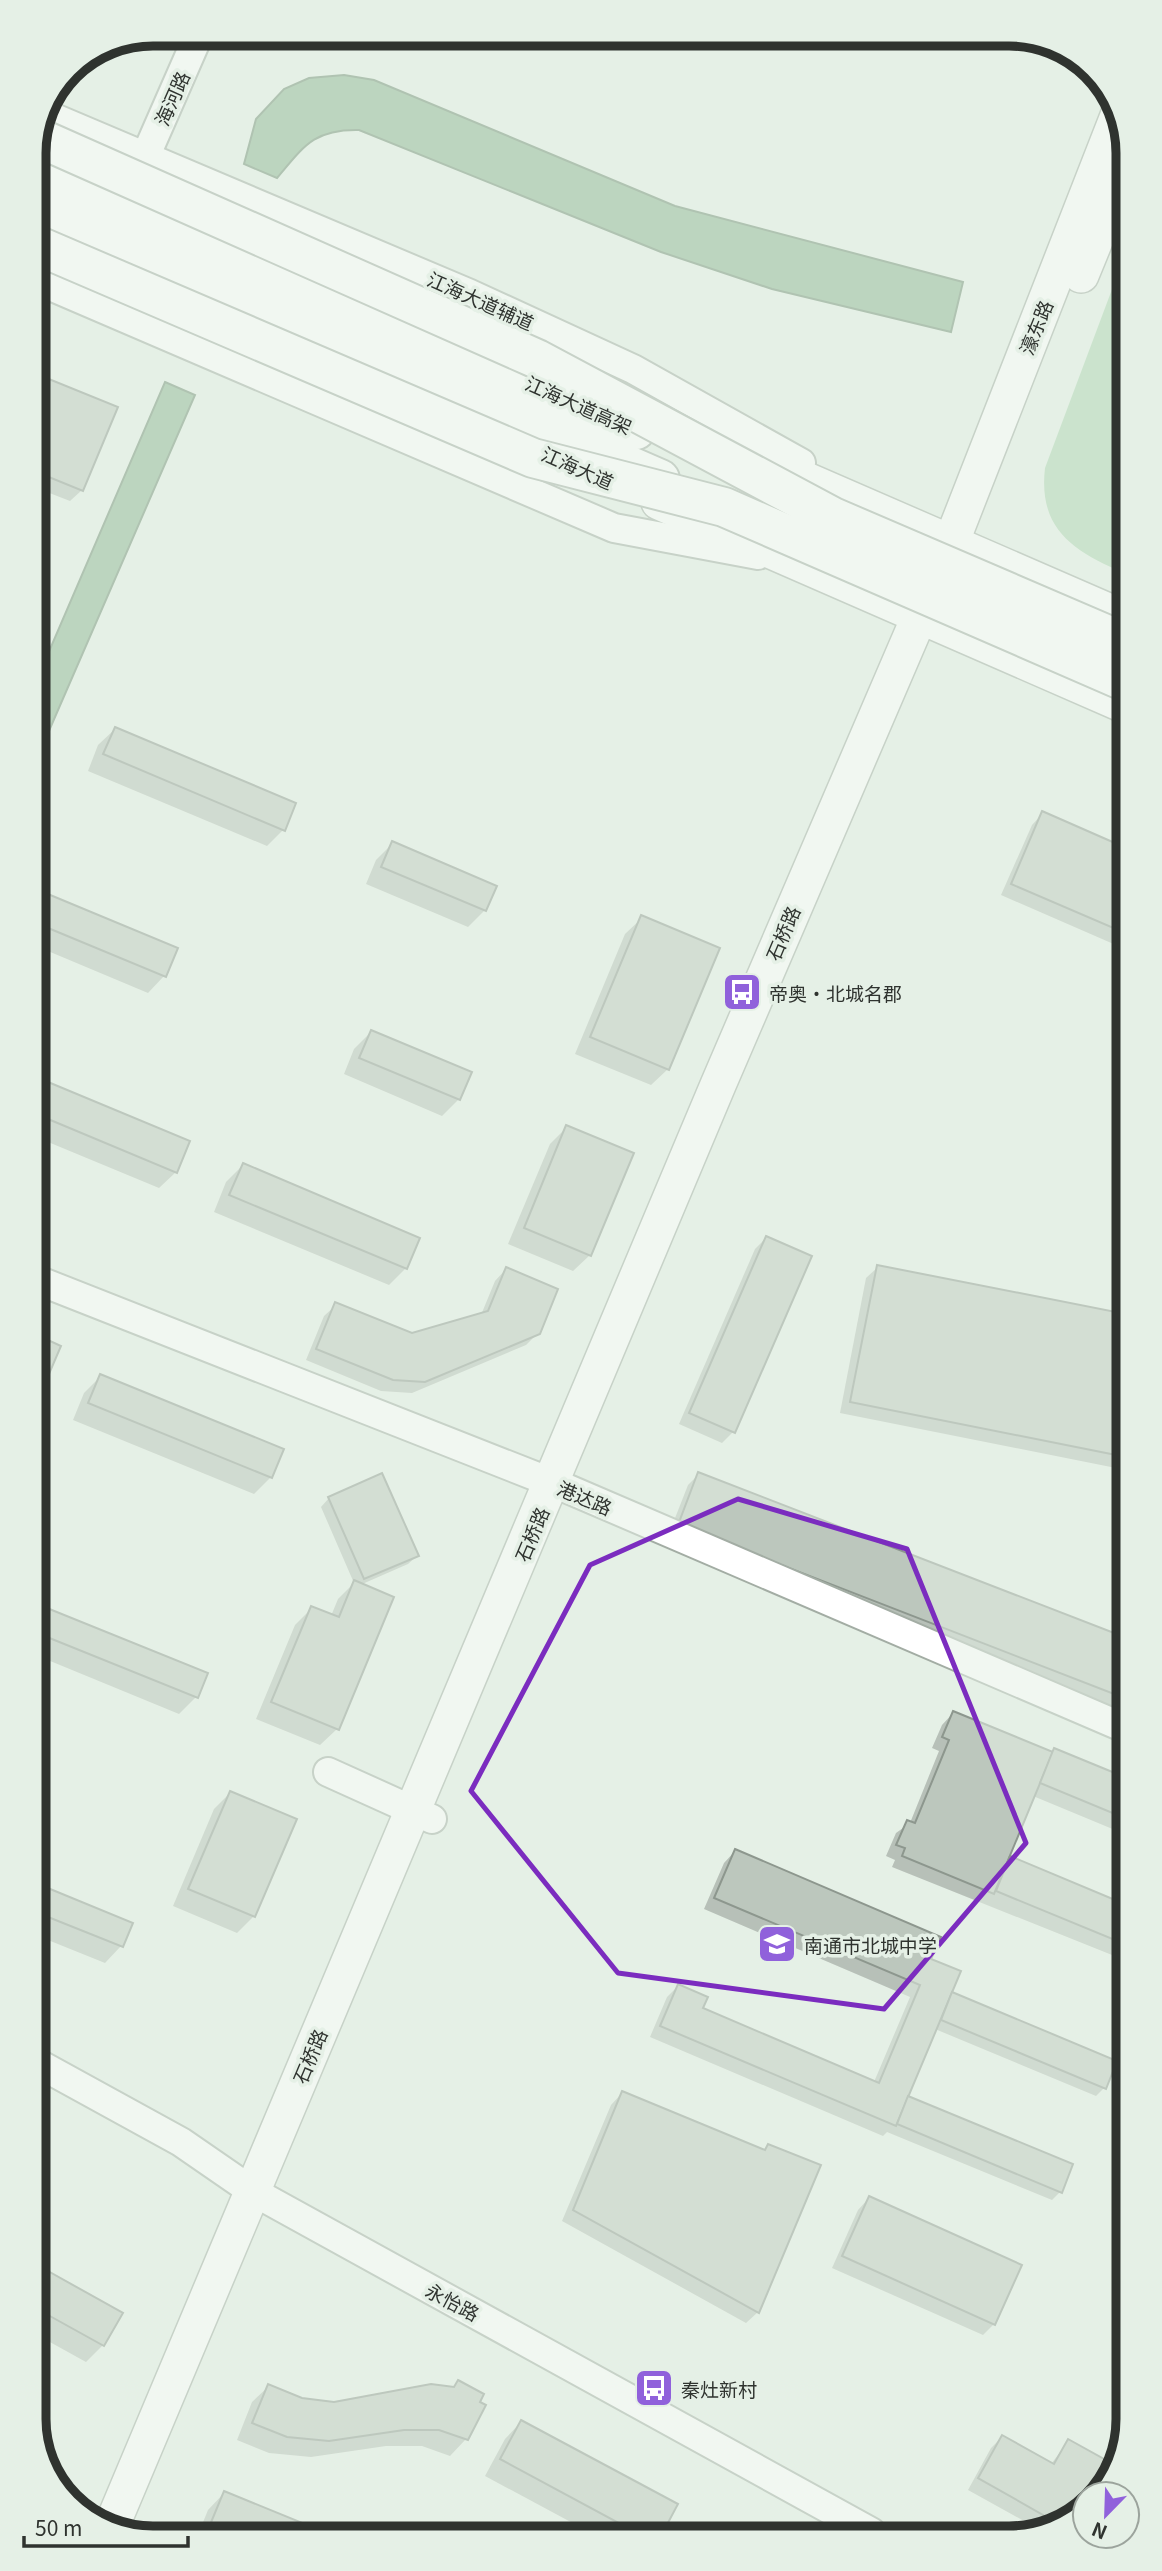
<svg xmlns="http://www.w3.org/2000/svg" width="1162" height="2571" viewBox="0 0 1162 2571" font-family="Georgia,'Noto Sans SC',serif">
<rect width="100%" height="100%" fill="#e5f0e6"/>
<!-- green -->
<path fill="#abd3b0" d="M 1123,260 L 1123,365 L 1118,380 L 1123,382 L 1124,573 C 1073,551 1038,529 1045,468 Z"/>
<!-- water -->
<g fill="#8bb490" stroke="#6f8d73" stroke-width="2">
<path d="M 344,75 L 374,80 L 675,206 L 963,282 L 951,332 L 772,289 L 661,252 L 359,130 C 314,129 304,146 277,178 L 244,164 L 256,119 L 284,89 L 309,78 Z"/>
<path d="M 165,382 L 195,395 L 35,763 L 35,684 Z"/>
</g>
<!-- shadow -->
<g fill="#0003">
<path d="M 34,375 L 82,490 L 70,501 L 34,487 Z"/>
<path d="M 115,729 L 283,830 L 267,846 L 88,771 L 98,745 Z"/>
<path d="M 1043,813 L 1124,849 L 1125,949 L 1001,895 L 1032,825 Z"/>
<path d="M 392,844 L 485,910 L 468,927 L 366,884 L 376,860 Z"/>
<path d="M 44,894 L 164,976 L 148,993 L 36,946 L 36,902 Z"/>
<path d="M 642,918 L 668,1069 L 651,1085 L 575,1054 L 625,934 Z"/>
<path d="M 371,1032 L 459,1099 L 442,1116 L 344,1074 L 354,1049 Z"/>
<path d="M 36,1079 L 176,1172 L 159,1188 L 36,1137 Z"/>
<path d="M 566,1128 L 590,1255 L 573,1271 L 508,1244 L 550,1144 Z"/>
<path d="M 243,1165 L 418,1239 L 406,1268 L 389,1285 L 214,1212 L 226,1182 Z"/>
<path d="M 766,1238 L 733,1432 L 722,1443 L 679,1424 L 755,1249 Z"/>
<path d="M 878,1267 L 1126,1316 L 1126,1470 L 840,1413 L 866,1278 Z"/>
<path d="M 506,1269 L 538,1333 L 526,1345 L 412,1393 L 381,1391 L 306,1360 L 324,1316 L 336,1305 L 412,1335 L 481,1315 L 495,1281 Z"/>
<path d="M 37,1337 L 59,1347 L 48,1373 L 37,1384 Z"/>
<path d="M 101,1376 L 271,1477 L 254,1494 L 73,1420 L 84,1393 Z"/>
<path d="M 699,1474 L 1127,1640 L 1127,1708 L 1122,1713 L 668,1536 L 688,1485 Z"/>
<path d="M 329,1498 L 417,1556 L 408,1564 L 360,1585 L 337,1729 L 320,1745 L 256,1719 L 295,1625 L 312,1608 L 331,1616 L 338,1599 L 354,1583 L 321,1507 Z"/>
<path d="M 37,1606 L 196,1697 L 179,1714 L 38,1656 Z"/>
<path d="M 953,1713 L 1127,1780 L 1127,1835 L 1033,1796 L 1008,1857 L 1127,1906 L 1127,1961 L 892,1867 L 895,1860 L 886,1856 L 896,1833 L 910,1823 L 939,1751 L 932,1748 L 942,1725 Z"/>
<path d="M 230,1793 L 254,1916 L 237,1933 L 173,1906 L 214,1809 Z"/>
<path d="M 735,1851 L 929,1960 L 950,1993 L 1104,2088 L 1096,2096 L 935,2029 L 906,2097 L 1060,2192 L 1052,2200 L 887,2132 L 883,2136 L 650,2037 L 667,1997 L 678,1986 L 701,2009 L 874,2082 L 910,1997 L 704,1909 L 724,1863 Z"/>
<path d="M 38,1886 L 130,1924 L 121,1946 L 105,1963 L 38,1936 Z"/>
<path d="M 622,2093 L 762,2151 L 768,2146 L 758,2312 L 746,2323 L 562,2221 L 611,2105 Z"/>
<path d="M 869,2198 L 994,2324 L 983,2335 L 832,2268 L 858,2210 Z"/>
<path d="M 39,2268 L 103,2345 L 86,2362 L 39,2336 Z"/>
<path d="M 458,2382 L 466,2439 L 450,2456 L 422,2446 L 386,2446 L 311,2457 L 269,2453 L 237,2440 L 252,2402 L 269,2386 L 302,2399 L 334,2404 L 452,2389 Z"/>
<path d="M 521,2422 L 660,2534 L 593,2534 L 485,2476 L 505,2439 Z"/>
<path d="M 1002,2437 L 1051,2464 L 1069,2441 L 1113,2466 L 1104,2491 L 1100,2494 L 1085,2494 L 1085,2505 L 1048,2531 L 1042,2531 L 968,2490 L 991,2448 Z"/>
<path d="M 224,2493 L 329,2536 L 197,2537 L 208,2510 Z"/>
</g>
<!-- building -->
<g fill="#bcc7bd" stroke="#8d978e" stroke-width="2">
<path d="M 34,373 L 118,407 L 83,491 L 34,471 Z"/>
<path d="M 115,727 L 296,803 L 285,831 L 103,754 Z"/>
<path d="M 1042,811 L 1124,847 L 1125,933 L 1011,884 Z"/>
<path d="M 392,841 L 497,886 L 486,911 L 381,867 Z"/>
<path d="M 43,892 L 178,948 L 166,977 L 36,923 L 36,911 Z"/>
<path d="M 641,915 L 720,948 L 669,1070 L 590,1037 Z"/>
<path d="M 371,1030 L 472,1072 L 460,1100 L 359,1058 Z"/>
<path d="M 36,1077 L 190,1141 L 177,1173 L 36,1114 Z"/>
<path d="M 566,1125 L 634,1153 L 591,1256 L 524,1228 Z"/>
<path d="M 243,1163 L 420,1238 L 407,1269 L 229,1195 Z"/>
<path d="M 766,1236 L 812,1256 L 735,1433 L 689,1413 Z"/>
<path d="M 877,1265 L 1126,1314 L 1126,1457 L 850,1402 Z"/>
<path d="M 506,1267 L 558,1289 L 540,1334 L 425,1382 L 393,1380 L 316,1349 L 335,1302 L 412,1333 L 488,1311 Z"/>
<path d="M 37,1335 L 61,1346 L 49,1374 L 37,1369 Z"/>
<path d="M 100,1374 L 284,1449 L 272,1478 L 88,1403 Z"/>
<path d="M 698,1472 L 1127,1638 L 1127,1699 L 678,1525 Z"/>
<path d="M 382,1473 L 419,1556 L 364,1579 L 328,1497 Z"/>
<path d="M 354,1580 L 394,1597 L 339,1730 L 271,1702 L 311,1606 L 339,1617 Z"/>
<path d="M 37,1604 L 208,1673 L 198,1698 L 37,1633 Z"/>
<path d="M 953,1711 L 1053,1752 L 994,1894 L 902,1856 L 905,1848 L 896,1845 L 907,1820 L 915,1823 L 949,1740 L 942,1737 Z"/>
<path d="M 1054,1748 L 1127,1778 L 1127,1819 L 1040,1783 Z"/>
<path d="M 230,1791 L 297,1819 L 255,1917 L 188,1889 Z"/>
<path d="M 735,1849 L 941,1937 L 931,1959 L 961,1971 L 896,2126 L 660,2026 L 678,1984 L 708,1997 L 703,2008 L 879,2083 L 920,1985 L 714,1898 Z"/>
<path d="M 1010,1856 L 1127,1905 L 1127,1945 L 996,1891 Z"/>
<path d="M 38,1884 L 133,1923 L 123,1947 L 38,1913 Z"/>
<path d="M 952,1992 L 1117,2061 L 1106,2089 L 941,2020 Z"/>
<path d="M 622,2091 L 765,2150 L 768,2144 L 821,2165 L 759,2313 L 573,2210 Z"/>
<path d="M 908,2096 L 1073,2164 L 1062,2193 L 897,2124 Z"/>
<path d="M 869,2196 L 1022,2265 L 995,2325 L 842,2256 Z"/>
<path d="M 39,2266 L 123,2313 L 104,2346 L 39,2310 Z"/>
<path d="M 458,2380 L 484,2394 L 480,2402 L 486,2405 L 468,2440 L 439,2430 L 404,2430 L 329,2441 L 287,2437 L 252,2423 L 268,2384 L 302,2398 L 334,2402 L 431,2384 L 454,2387 Z"/>
<path d="M 521,2420 L 678,2504 L 662,2534 L 639,2534 L 500,2459 Z"/>
<path d="M 1002,2435 L 1054,2464 L 1068,2439 L 1113,2464 L 1104,2491 L 1100,2494 L 1085,2494 L 1085,2505 L 1059,2524 L 978,2478 Z"/>
<path d="M 224,2491 L 334,2536 L 220,2537 L 207,2532 Z"/>
</g>
<g fill="none" stroke-linecap="round" stroke-linejoin="round">
<defs>
<g id="minor">
<path d="M 47,115 L 470,294 L 633,369 L 801,463"/>
<path d="M 146,155 L 196,41"/>
<path d="M 34,279 L 614,528 L 758,555"/>
<path d="M 37,1280 L 568,1489 L 1127,1729"/>
<path d="M 328,1772 L 432,1819"/>
<path d="M 39,2064 L 181,2142 L 252,2191 L 871,2532"/>
</g>
<g id="major">
<path d="M 1081,275 L 1122,175"/>
<path d="M 758,459 L 1124,618"/>
<path d="M 659,502 L 1124,705"/>
<path d="M 112,2525 L 718,1085 L 951,543 L 1120,111"/>
</g>
<g id="highway">
<path d="M 34,166 L 636,430"/>
<path d="M 34,206 L 660,479"/>
</g>
</defs>
<!-- minor casing -->
<use href="#minor" stroke="#a3ada4" stroke-width="32"/>
<!-- major casing -->
<use href="#major" stroke="#a3ada4" stroke-width="38"/>
<!-- highway casing -->
<use href="#highway" stroke="#a3ada4" stroke-width="42"/>
<!-- minor -->
<use href="#minor" stroke="#fff" stroke-width="28"/>
<!-- major -->
<use href="#major" stroke="#fff" stroke-width="35"/>
<!-- highway -->
<use href="#highway" stroke="#fff" stroke-width="38"/>
<defs>
<g id="highway-bridge">
<path d="M 37,137 L 537,359 L 833,517 L 1124,642"/>
<path d="M 34,244 L 533,458 L 724,507 L 1124,681"/>
</g>
</defs>
<!-- highway-bridge casing -->
<use href="#highway-bridge" stroke="#a3ada4" stroke-width="42" stroke-linecap="butt"/>
<!-- highway-bridge -->
<use href="#highway-bridge" stroke="#fff" stroke-width="38"/>
</g>
<!-- marked area -->
<path d="M0 0H1162V2571H0ZM 738,1499 L 907,1549 L 1026,1843 L 884,2009 L 618,1973 L 471,1791 L 590,1565 Z" fill="#e5f0e6" fill-opacity=".55" fill-rule="evenodd"/>
<path fill="none" stroke="#7b2cbf" stroke-width="5" stroke-linejoin="round" d="M 738,1499 L 907,1549 L 1026,1843 L 884,2009 L 618,1973 L 471,1791 L 590,1565 Z"/>
<!-- icons -->
<defs>
<symbol id="bus-square" viewBox="-11 -11 22 22"><rect x="-9" y="-9" width="18" height="18" rx="4" fill="#9061db" stroke="#e5f0e6"/><path d="M-5-6H5V4H4V6H2V4H-2V6H-4V4H-5ZM-3.5-4V0h7V-4ZM-3.5 1.2v1.5H-2V1.2ZM2 1.2v1.5H3.5V1.2Z" fill="#fff"/></symbol>
<symbol id="school-square" viewBox="-11 -11 22 22"><rect x="-9" y="-9" width="18" height="18" rx="4" fill="#9061db" stroke="#e5f0e6"/><path d="M0-5L7-2L0 1L-7-2ZM-4 1L0 2.5L4 1V4Q0 6-4 4Z" fill="#fff"/></symbol>
</defs>
<g fill-rule="evenodd">
<use href="#bus-square" x="720" y="970" width="44" height="44"/>
<use href="#school-square" x="755" y="1922" width="44" height="44"/>
<use href="#bus-square" x="632" y="2366" width="44" height="44"/>
</g>
<g text-anchor="middle" dominant-baseline="central" stroke-width="7" stroke-linejoin="round" paint-order="stroke">
<!-- street labels -->
<g font-size="19" fill="#2f332f" stroke="#e5f0e6">
<text transform="translate(171 98) rotate(-66)">海河路</text>
<text transform="translate(481 300) rotate(24)">江海大道辅道</text>
<text transform="translate(1035 327) rotate(-68)">濠东路</text>
<text transform="translate(579 404) rotate(24)">江海大道高架</text>
<text transform="translate(578 467) rotate(24)">江海大道</text>
<text transform="translate(782 933) rotate(-67)">石桥路</text>
<text transform="translate(585 1497) rotate(23)">港达路</text>
<text transform="translate(531 1534) rotate(-67)">石桥路</text>
<text transform="translate(309 2056) rotate(-67)">石桥路</text>
<text transform="translate(453 2301) rotate(28)">永怡路</text>
</g>
<!-- poi labels -->
<g font-size="19" fill="#2f332f" stroke="#e5f0e6" text-anchor="start">
<text x="769" y="992">帝奥·北城名郡</text>
<text x="804" y="1944">南通市北城中学</text>
<text x="681" y="2388">秦灶新村</text>
</g>
</g>
<!-- crop -->
<path d="M0 0H1162V2571H0ZM153 46H1009A107 107 0 0 1 1116 153V2419A107 107 0 0 1 1009 2526H153A107 107 0 0 1 46 2419V153A107 107 0 0 1 153 46Z" fill="#e5f0e6" fill-rule="evenodd"/>
<path fill="none" stroke="#2f332f" stroke-width="9" d="M153 46H1009A107 107 0 0 1 1116 153V2419A107 107 0 0 1 1009 2526H153A107 107 0 0 1 46 2419V153A107 107 0 0 1 153 46Z"/>
<!-- north arrow -->
<g transform="translate(1106 2515) rotate(203)"><circle r="33" fill="#e5f0e6" stroke="#9ca49d" stroke-width="2"/>
<path d="M0-5L12 26L0 18L-12 26Z" fill="#9061db"/>
<text y="-10" font-size="19" font-weight="bold" text-anchor="middle" fill="#2f332f">N</text>
</g>
<!-- scale -->
<path d="M24 2536v10h164v-10" fill="none" stroke="#2f332f" stroke-width="3.5"/>
<text x="35" y="2536" font-size="21" fill="#2f332f" stroke="#e5f0e6" stroke-width="5" paint-order="stroke">50 m</text>
</svg>
